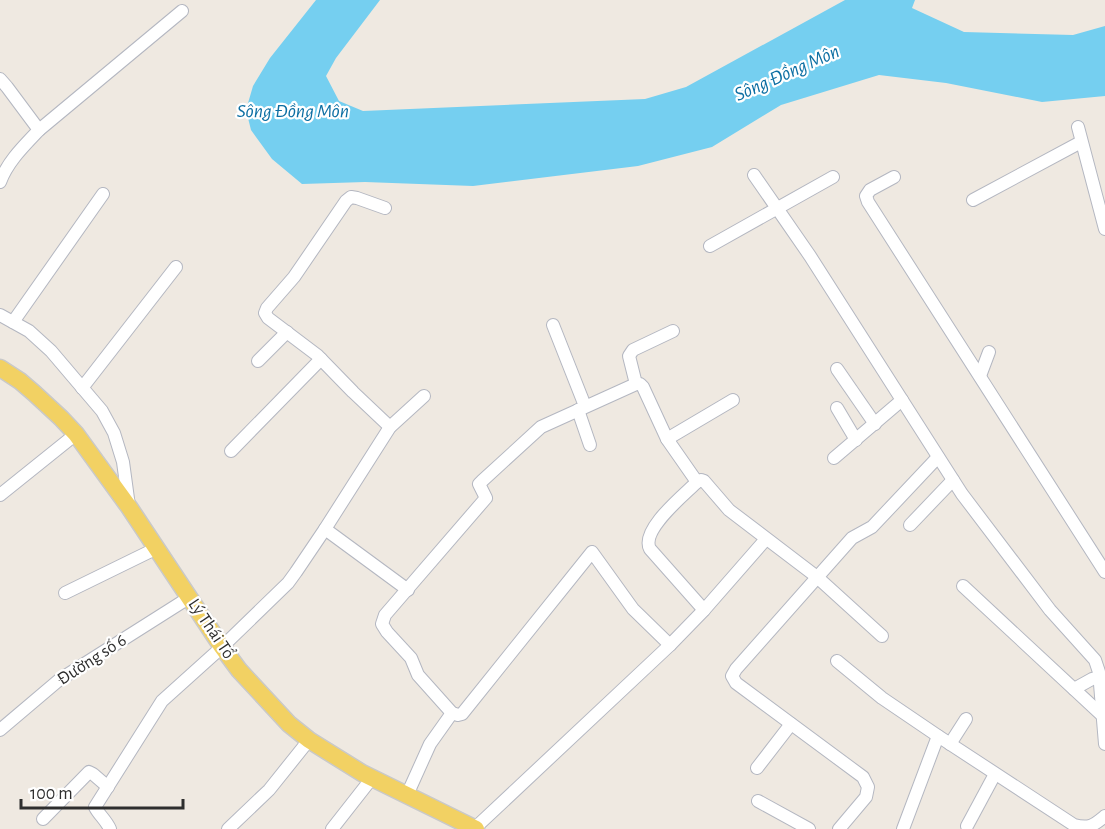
<svg xmlns="http://www.w3.org/2000/svg" width="1105" height="829" viewBox="0 0 1105 829" font-family="'Alegreya Sans',sans-serif">
<rect width="100%" height="100%" fill="#efe9e1"/>
<!-- water -->
<path fill="#75cff0" d="M 316,0 L 380,0 L 336,58 L 326,76 L 339,101 L 363,111 L 645,99 L 686,87 L 845,0 L 915,0 L 912,8 L 964,32 L 1073,35 L 1105,26 L 1105,96 L 1042,102 L 946,83 L 879,75 L 781,105 L 712,147 L 638,166 L 473,186 L 365,182 L 302,184 L 272,159 L 251,130 L 246,110 L 253,86 L 270,58 Z"/>
<g fill="none" stroke-linecap="round" stroke-linejoin="round">
<defs>
<g id="minor">
<path d="M 0,79 L 7,87 L 39,130"/>
<path d="M 1078,127 L 1105,229"/>
<path d="M 754,175 L 810,256 L 962,494 L 1050,610 L 1095,660 L 1099,672 L 1105,744"/>
<path d="M 894,177 L 870,190 L 866,196 L 868,202 L 1105,572"/>
<path d="M 0,182 C 8,161 24,146 39,130 L 182,11"/>
<path d="M 973,200 L 1081,142"/>
<path d="M 385,208 L 357,198 L 351,197 L 346,201 L 294,277 L 267,308 L 265,313 L 268,318 L 317,355 L 353,392 L 390,427"/>
<path d="M 710,246 L 833,177"/>
<path d="M 0,315 L 29,331 L 51,351 L 102,411 L 114,433 L 123,462 L 129,506"/>
<path d="M 13,322 L 103,194"/>
<path d="M 553,325 L 585,406"/>
<path d="M 258,361 L 287,332"/>
<path d="M 837,369 L 875,424"/>
<path d="M 980,376 L 989,352"/>
<path d="M 636,384 L 629,356 L 633,350 L 673,331"/>
<path d="M 82,388 L 176,267"/>
<path d="M 837,408 L 856,440"/>
<path d="M 578,410 L 590,445"/>
<path d="M 667,439 L 733,400"/>
<path d="M 231,451 L 321,359"/>
<path d="M 834,458 L 902,400"/>
<path d="M 0,495 L 76,434"/>
<path d="M 910,525 L 953,480"/>
<path d="M 325,529 L 408,590"/>
<path d="M 963,586 L 1103,716"/>
<path d="M 65,593 L 157,548"/>
<path d="M 704,610 L 650,549 C 640,530 684,495 697,482 L 701,480 L 704,481 L 729,510 L 817,577 L 882,636"/>
<path d="M 670,645 L 633,609 L 592,552 L 462,714 L 458,715 L 452,713 L 418,675 L 411,658 L 387,632 L 382,624 L 385,615 L 486,498 L 479,484 L 482,481 L 541,427 L 636,384 L 640,384 L 643,387 L 667,439 L 697,482"/>
<path d="M 837,661 L 882,698 L 938,736 L 1074,825 C 1090,829 1094,825 1105,816"/>
<path d="M 1074,689 L 1092,679 L 1099,677"/>
<path d="M 0,730 L 59,680 L 190,597"/>
<path d="M 950,744 L 966,719"/>
<path d="M 757,768 L 791,724"/>
<path d="M 407,795 L 430,744 L 452,713"/>
<path d="M 758,801 L 809,829"/>
<path d="M 43,819 L 89,772 L 93,774 L 108,787"/>
<path d="M 967,826 L 995,774"/>
<path d="M 475,828 L 670,645 L 704,610 L 766,539"/>
<path d="M 110,829 C 106,820 99,815 95,807 L 162,701 L 222,647 L 288,583 L 296,572 L 325,529 L 390,427 L 424,396"/>
<path d="M 228,829 L 269,790 L 309,740"/>
<path d="M 332,829 L 372,778"/>
<path d="M 839,829 L 866,797 L 868,787 L 863,777 L 736,683 L 732,676 L 736,669 L 852,538 L 872,527 L 938,457"/>
<path d="M 903,829 L 938,736"/>
</g>
<path id="major" d="M 0,368 L 20,381 L 34,393 L 61,418 L 76,434 L 129,507 L 222,647 L 239,670 L 289,724 L 309,740 L 362,773 L 476,829"/>
</defs>
<!-- minor casing -->
<use href="#minor" stroke="#b4b7c1" stroke-width="14"/>
<!-- major casing -->
<use href="#major" stroke="#c9c9c9" stroke-width="19"/>
<!-- minor -->
<use href="#minor" stroke="#fff" stroke-width="12"/>
<!-- major -->
<use href="#major" stroke="#f2d163" stroke-width="16"/>
</g>
<g text-anchor="middle" dominant-baseline="central" stroke-width="4.5" stroke-linejoin="round" paint-order="stroke">
<!-- street labels -->
<g font-size="18" fill="#2e2e2e" stroke="#fff">
<text transform="translate(211 629) rotate(56)">Lý Thái Tổ</text>
<text transform="translate(92 660) rotate(-33)">Đường số 6</text>
</g>
<!-- water labels -->
<g font-size="20" font-style="italic" fill="#0d6fa3" stroke="#fff">
<text transform="translate(787 73) rotate(-24)">Sông Đồng Môn</text>
<text x="293" y="111">Sông Đồng Môn</text>
</g>
</g>
<!-- scale -->
<path d="M21 799v9h162v-9" fill="none" stroke="#2e2e2e" stroke-width="3"/>
<text x="30" y="799" font-size="18" fill="#2e2e2e" stroke="#ffffff" stroke-width="4.5" paint-order="stroke">100 m</text>
</svg>
